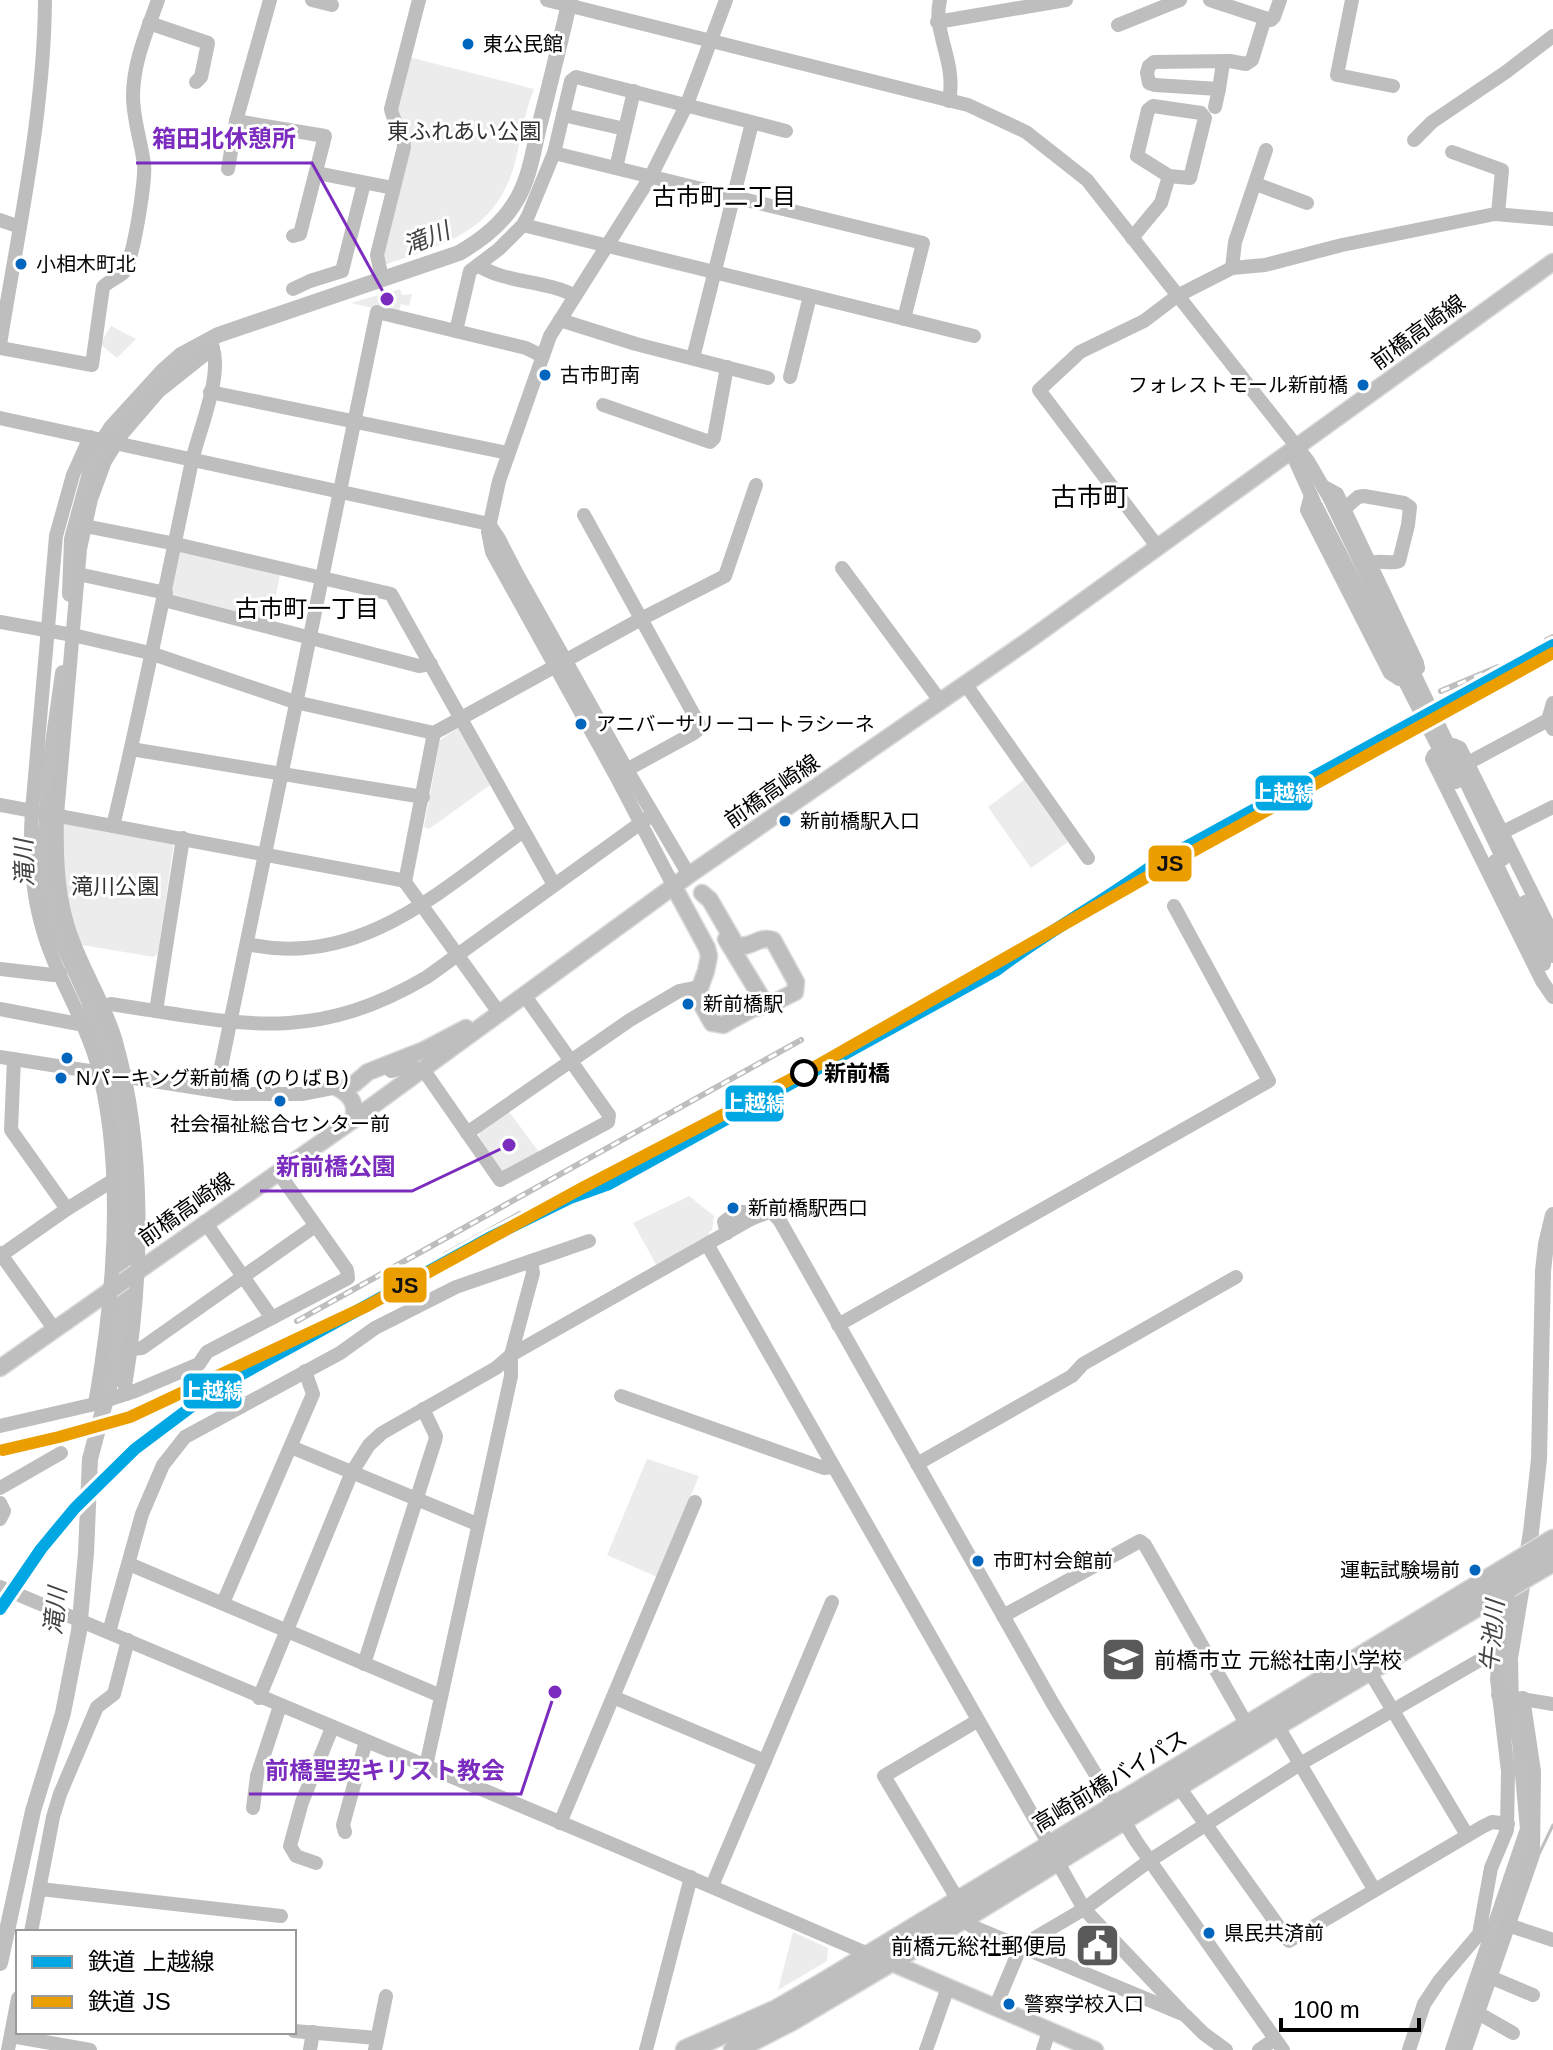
<svg xmlns="http://www.w3.org/2000/svg" width="1553" height="2050" viewBox="0 0 1553 2050" font-family="Arial,'Noto Sans JP',sans-serif">
<rect width="100%" height="100%" fill="#fff"/>
<!-- green -->
<g fill="#ececec">
<path d="M 409,57 L 534,89 C 524,113 521,141 514,166 C 495,233 442,245 384,265 L 381,261 L 407,148 L 396,109 Z"/>
<path d="M 400,289 L 402,295 L 412,294 L 409,306 L 401,304 L 398,314 L 351,303 Z"/>
<path d="M 111,326 L 136,339 L 117,358 L 100,344 Z"/>
<path d="M 181,549 L 280,574 L 272,616 L 267,619 L 172,595 L 169,590 L 177,551 Z"/>
<path d="M 458,728 L 463,730 L 490,785 L 429,829 L 424,827 L 440,740 Z"/>
<path d="M 1024,780 L 1068,842 L 1031,868 L 988,807 Z"/>
<path d="M 61,822 L 174,842 L 158,953 L 154,957 L 82,945 C 58,919 63,856 61,822 Z"/>
<path d="M 506,1112 L 510,1113 L 539,1152 L 503,1173 L 479,1137 L 480,1129 Z"/>
<path d="M 689,1196 L 714,1216 L 712,1230 L 708,1233 L 710,1235 L 657,1266 L 633,1223 Z"/>
<path d="M 647,1459 L 699,1476 L 657,1577 L 607,1555 Z"/>
<path d="M 793,1932 L 828,1948 L 827,1961 L 778,1990 Z"/>
</g>
<g fill="none" stroke-linecap="round" stroke-linejoin="round">
<!-- stream -->
<path stroke="#bfbfbf" stroke-width="3" d="M 1539,1854 L 1553,1825"/>
<!-- river -->
<g stroke="#bfbfbf" stroke-width="16">
<path d="M 70,594 L 72,539 L 96,451 L 111,428 L 163,371 L 181,355 L 218,335 L 459,253 C 480,241 501,225 514,204 C 529,182 533,152 539,127 C 550,85 560,42 570,0"/>
<path d="M 0,1963 L 33,1811 L 63,1713 L 79,1631 L 86,1553 L 90,1459 L 117,1358 L 123,1301 L 126,1215 L 123,1144 L 114,1094 L 102,1038 L 89,1001 L 54,925 L 47,900 L 44,863 L 50,765 L 63,673"/>
<path d="M 1453,2050 L 1528,1829 L 1520,1742 L 1511,1709 L 1510,1658 L 1531,1532 L 1539,1459 L 1543,1271 L 1546,1244 L 1553,1215"/>
</g>
<defs>
<g id="major">
<path d="M 674,887 L 707,948 L 709,956 L 706,971 L 697,996 L 712,1023 L 723,1025 L 752,1009 L 773,1003 L 795,992 L 796,982 L 773,940 C 758,935 750,950 736,945 L 710,900 L 702,893"/>
<path d="M 726,939 L 766,1005"/>
<path d="M 354,1084 L 368,1072 L 424,1050 L 466,1028"/>
<path d="M 338,1088 C 352,1096 357,1105 353,1120"/>
<path d="M 0,1368 L 353,1120 L 689,875 L 1029,640 L 1553,262"/>
<path d="M 885,1960 L 1095,2050"/>
</g>
<g id="highway">
<path d="M 686,2050 L 777,2010 L 827,1981 L 1553,1540"/>
<path d="M 734,2050 L 792,2020 L 964,1918 L 1277,1725 L 1553,1561"/>
</g>
</defs>
<!-- major casing -->
<use href="#major" stroke="#dbdbdb" stroke-width="19"/>
<!-- highway casing -->
<use href="#highway" stroke="#dbdbdb" stroke-width="23"/>
<!-- minor -->
<g stroke="#bebebe" stroke-width="14">
<path d="M 312,0 L 332,5"/>
<path d="M 547,0 L 968,105 L 1026,132 L 1087,180 L 1308,461 L 1329,497"/>
<path d="M 940,0 C 932,33 957,61 949,101"/>
<path d="M 1210,0 L 1271,20 L 1274,17 L 1280,0"/>
<path d="M 1352,0 L 1337,75 L 1393,86"/>
<path d="M 937,22 L 1066,0"/>
<path d="M 149,23 L 208,43 L 201,77 L 196,82"/>
<path d="M 1118,25 L 1180,0"/>
<path d="M 1223,63 L 1219,89 L 1155,85 L 1149,83 L 1147,73 L 1149,66 L 1154,62 L 1230,61 L 1246,64 L 1252,60 L 1265,18"/>
<path d="M 1215,107 L 1219,89"/>
<path d="M 563,115 L 625,129"/>
<path d="M 236,121 L 325,136 L 300,234 L 293,236"/>
<path d="M 1414,140 L 1432,122 L 1506,72 L 1553,36"/>
<path d="M 1452,152 L 1502,170 L 1498,214"/>
<path d="M 554,153 L 923,243 L 904,319"/>
<path d="M 616,168 L 634,91"/>
<path d="M 228,169 L 236,121 L 270,0"/>
<path d="M 317,173 L 393,188"/>
<path d="M 1256,184 L 1307,203"/>
<path d="M 0,220 L 20,227"/>
<path d="M 523,225 L 974,336"/>
<path d="M 1132,238 L 1161,203 L 1169,176 L 1137,156 L 1148,110 L 1153,106 L 1201,113 L 1205,118 L 1190,178 L 1169,176"/>
<path d="M 478,265 C 503,283 546,280 575,296"/>
<path d="M 1232,268 L 1235,242 L 1266,150"/>
<path d="M 380,269 L 377,255 L 404,147 C 404,134 393,122 391,109 L 419,0"/>
<path d="M 293,289 L 310,281 L 342,271 L 364,183"/>
<path d="M 560,320 L 636,344 L 768,378"/>
<path d="M 456,331 L 470,271 L 499,249 L 523,225 L 528,216 L 554,153 L 571,81 L 576,77 L 786,131"/>
<path d="M 0,345 C 18,230 44,117 45,0"/>
<path d="M 0,348 L 92,365 L 103,287 C 109,281 117,278 123,273 C 133,265 146,178 144,164 C 141,141 133,119 133,96 C 133,63 147,31 158,0"/>
<path d="M 693,358 L 752,123"/>
<path d="M 790,377 L 810,296"/>
<path d="M 210,392 L 508,453"/>
<path d="M 603,405 L 710,442 L 714,438 L 727,367"/>
<path d="M 0,418 L 489,524 L 499,539 L 517,574 L 627,770 L 689,875"/>
<path d="M 90,437 L 73,475 L 56,536 L 32,811 C 29,853 32,897 45,937 C 58,979 83,1016 96,1060 C 126,1168 114,1296 95,1404"/>
<path d="M 1295,447 L 1295,460 L 1314,502"/>
<path d="M 1311,495 L 1307,510 L 1390,673 L 1399,679 L 1418,668 L 1417,663 L 1337,494 L 1324,487"/>
<path d="M 1344,509 L 1358,497 L 1364,496 L 1404,503 L 1410,507 L 1408,525 L 1399,561 C 1390,565 1380,559 1370,563"/>
<path d="M 584,515 L 699,724 L 699,729 L 694,733 L 619,774"/>
<path d="M 85,526 L 176,544 L 391,594 L 553,883"/>
<path d="M 1157,546 L 1039,390 L 1080,352 L 1144,321 L 1177,296 L 1232,268 L 1265,265 L 1342,245 L 1495,214 L 1553,219"/>
<path d="M 842,568 L 941,702"/>
<path d="M 78,574 L 166,593"/>
<path d="M 164,600 L 419,666 L 431,664"/>
<path d="M 0,622 L 73,635 L 150,653 L 295,702 L 434,733 L 641,619 L 725,576 L 756,485"/>
<path d="M 966,685 L 1088,858"/>
<path d="M 1553,703 L 1548,720 L 1553,729"/>
<path d="M 131,749 L 423,797"/>
<path d="M 1468,763 L 1548,720"/>
<path d="M 0,805 L 401,880 L 405,882 L 500,1014"/>
<path d="M 113,826 C 142,705 166,583 192,461 C 199,430 222,378 213,348"/>
<path d="M 1503,832 L 1553,807"/>
<path d="M 1495,861 L 1544,964"/>
<path d="M 405,882 L 434,733"/>
<path d="M 674,887 L 616,776 L 492,552 L 488,532 L 499,481 L 550,336 L 651,176 L 687,104 L 726,0"/>
<path d="M 1525,902 L 1553,956"/>
<path d="M 1553,935 L 1460,748 L 1453,745 L 1434,755 L 1432,759 L 1542,981 L 1553,997"/>
<path d="M 247,944 C 358,969 441,891 523,831"/>
<path d="M 0,969 L 53,975 L 60,973"/>
<path d="M 104,1006 L 111,1004 C 237,1023 310,1046 427,977 L 649,817"/>
<path d="M 0,1009 L 84,1025"/>
<path d="M 156,1011 L 183,838"/>
<path d="M 0,1057 L 236,1094 L 303,1094 L 349,1085"/>
<path d="M 391,1071 L 410,1065 L 427,1075 L 500,1180 L 608,1122 L 609,1115 L 525,996"/>
<path d="M 216,1091 L 377,312 L 526,348 L 542,356"/>
<path d="M 467,1133 L 630,1020 L 679,991 L 699,987"/>
<path d="M 67,1209 L 112,1181"/>
<path d="M 205,1222 L 272,1318"/>
<path d="M 727,1233 L 724,1222 L 737,1212 L 745,1212 L 751,1219"/>
<path d="M 707,1244 L 1050,1846"/>
<path d="M 0,1253 L 55,1330"/>
<path d="M 0,1256 L 67,1209 L 11,1130 L 14,1059"/>
<path d="M 838,1325 L 1269,1081 L 1174,906"/>
<path d="M 131,1349 L 142,1348 L 315,1226"/>
<path d="M 126,1394 L 125,1386 C 143,1279 146,1148 116,1042 C 106,1006 86,976 73,941 C 57,901 56,858 57,815 L 80,549 L 91,499 L 105,461 L 122,434 L 159,391 L 213,348"/>
<path d="M 621,1396 L 824,1468 L 833,1467"/>
<path d="M 0,1426 L 95,1404 L 135,1391 L 199,1364 L 207,1352 L 348,1278 L 347,1270 L 278,1172"/>
<path d="M 291,1447 L 477,1524"/>
<path d="M 917,1464 L 1072,1376 L 1083,1364 L 1236,1277"/>
<path d="M 0,1488 L 61,1453"/>
<path d="M 0,1503 L 4,1511 L 0,1519"/>
<path d="M 129,1564 L 441,1696"/>
<path d="M 0,1587 L 619,1847 L 868,1954"/>
<path d="M 223,1603 L 313,1394 L 305,1371"/>
<path d="M 1003,1616 L 1140,1541 L 1145,1545 L 1247,1725"/>
<path d="M 109,1632 L 142,1514 L 163,1465 L 185,1437 L 340,1353 L 375,1328 L 456,1287 L 589,1241"/>
<path d="M 364,1664 L 435,1441 L 436,1436 L 423,1409"/>
<path d="M 1370,1672 L 1467,1835"/>
<path d="M 1498,1695 L 1553,1704"/>
<path d="M 613,1697 L 765,1761"/>
<path d="M 259,1698 L 352,1472 L 369,1445 L 382,1433 L 496,1368 L 511,1355 L 751,1219 L 771,1211 L 780,1221 L 1053,1704 L 1136,1841 L 1283,2050"/>
<path d="M 1277,1725 L 1374,1889"/>
<path d="M 426,1766 L 511,1376 L 511,1355 L 533,1273 L 531,1261"/>
<path d="M 1179,1787 L 1289,1941 L 1482,1827 L 1492,1822 L 1508,1824"/>
<path d="M 253,1808 L 257,1776 L 280,1706"/>
<path d="M 560,1823 L 695,1502"/>
<path d="M 345,1832 L 343,1825 L 366,1741"/>
<path d="M 1057,1861 L 1084,1909 L 1181,2011"/>
<path d="M 316,1863 L 296,1856 L 290,1846 L 302,1802 L 332,1728"/>
<path d="M 712,1886 L 832,1602"/>
<path d="M 40,1889 L 281,1916"/>
<path d="M 958,1900 L 884,1776 L 977,1721"/>
<path d="M 964,1918 L 971,1926 L 1185,2015 L 1203,2033 L 1226,2050"/>
<path d="M 1508,1925 L 1553,1940"/>
<path d="M 31,1932 L 53,1817 L 60,1794 L 97,1707 L 114,1694 L 128,1640"/>
<path d="M 1490,1977 L 1533,1995"/>
<path d="M 995,2008 L 1021,1946 L 1084,1909 L 1149,1861 L 1300,1764 L 1499,1649"/>
<path d="M 1478,2013 L 1513,2033"/>
<path d="M 294,2031 L 377,2038"/>
<path d="M 11,2036 L 90,2050"/>
<path d="M 8,2050 L 18,1998"/>
<path d="M 310,2050 L 313,2032"/>
<path d="M 375,2050 L 386,1996"/>
<path d="M 646,2050 L 691,1877"/>
<path d="M 926,2050 L 948,1987"/>
<path d="M 1043,2050 L 1049,2031"/>
<path d="M 1259,2050 L 1275,2039"/>
<path d="M 1409,2050 L 1424,2004 L 1440,1980 L 1479,1934 L 1491,1868 L 1507,1830 L 1508,1771 L 1497,1679 L 1502,1625 L 1510,1583"/>
<path d="M 1465,2050 L 1533,1855 L 1534,1771 L 1523,1698"/>
</g>
<!-- major -->
<use href="#major" stroke="#bebebe" stroke-width="16"/>
<!-- highway -->
<use href="#highway" stroke="#bebebe" stroke-width="20"/>
<defs>
<g id="rail">
<path d="M 1547,640 L 1553,637"/>
<path d="M 1441,691 L 1498,667"/>
<path d="M 445,1255 L 520,1214"/>
<path d="M 297,1321 L 801,1040"/>
</g>
</defs>
<!-- rail casing -->
<use href="#rail" stroke="#bebebe" stroke-width="6"/>
<!-- rail -->
<use href="#rail" stroke="#fff" stroke-width="3" stroke-dasharray="9" stroke-linecap="butt"/>
<!-- minor-bridge -->
<g stroke="#bebebe" stroke-width="14">
<path d="M 1329,497 L 1503,859"/>
<path d="M 1316,506 L 1456,782"/>
</g>
<defs>
<path id="rail-1" d="M 0,1609 L 41,1549 L 75,1508 L 135,1449 L 215,1389 L 489,1238 L 570,1198 L 609,1184 L 997,970 C 1047,932 1102,902 1153,865 L 1553,645"/>
<path id="rail-2" d="M 3,1450 L 59,1437 L 130,1417 L 367,1306 L 584,1187 L 820,1064 L 1168,865 L 1553,653"/>
</defs>
<!-- rail-1 casing -->
<use href="#rail-1" stroke="#fff" stroke-width="18"/>
<!-- rail-2 casing -->
<use href="#rail-2" stroke="#fff" stroke-width="18"/>
<!-- rail-1 -->
<use href="#rail-1" stroke="#00a7e3" stroke-width="12"/>
<!-- rail-2 -->
<use href="#rail-2" stroke="#eb9e00" stroke-width="12"/>
</g>
<!-- icons -->
<defs>
<symbol id="school-square" viewBox="-11 -11 22 22"><rect x="-9" y="-9" width="18" height="18" rx="4" fill="#595959" stroke="#fff"/><path d="M0-5L7-2L0 1L-7-2ZM-4 1L0 2.5L4 1V4Q0 6-4 4Z" fill="#fff"/></symbol>
<symbol id="civic-square" viewBox="-11 -11 22 22"><rect x="-9" y="-9" width="18" height="18" rx="4" fill="#595959" stroke="#fff"/><path d="M-.6-6.5H3V-4.5H.6V-3L4-1V1h2V6H-6V1h2V-1L-.6-3ZM-1.2 2.5V6h2.4V2.5Z" fill="#fff"/></symbol>
</defs>
<g fill-rule="evenodd">
<use href="#school-square" x="1098" y="1634" width="51" height="51"/>
<use href="#civic-square" x="1072" y="1920" width="51" height="51"/>
</g>
<!-- markers -->
<g fill="#0065bd" stroke="#fff" stroke-width="3">
<circle cx="468" cy="44" r="7"/>
<circle cx="21" cy="264" r="7"/>
<circle cx="545" cy="375" r="7"/>
<circle cx="1363" cy="385" r="7"/>
<circle cx="581" cy="724" r="7"/>
<circle cx="785" cy="821" r="7"/>
<circle cx="688" cy="1004" r="7"/>
<circle cx="67" cy="1058" r="7"/>
<circle cx="61" cy="1078" r="7"/>
<circle cx="280" cy="1101" r="7"/>
<circle cx="733" cy="1208" r="7"/>
<circle cx="978" cy="1561" r="7"/>
<circle cx="1475" cy="1570" r="7"/>
<circle cx="1209" cy="1933" r="7"/>
<circle cx="1009" cy="2004" r="7"/>
</g>
<circle fill="#fff" stroke="#000" stroke-width="4" cx="804" cy="1073" r="12"/>
<g text-anchor="middle" dominant-baseline="central" stroke-width="6" stroke-linejoin="round" paint-order="stroke">
<!-- bus labels -->
<g font-size="20" fill="#000" stroke="#fff" text-anchor="start">
<text x="483" y="44">東公民館</text>
<text x="36" y="264">小相木町北</text>
<text x="560" y="375">古市町南</text>
<text x="1348" y="385" text-anchor="end">フォレストモール新前橋</text>
<text x="596" y="724">アニバーサリーコートラシーネ</text>
<text x="800" y="821">新前橋駅入口</text>
<text x="703" y="1004">新前橋駅</text>
<text x="76" y="1078">Nパーキング新前橋 (のりばＢ)</text>
<text x="280" y="1124" text-anchor="middle">社会福祉総合センター前</text>
<text x="748" y="1208">新前橋駅西口</text>
<text x="993" y="1561">市町村会館前</text>
<text x="1460" y="1570" text-anchor="end">運転試験場前</text>
<text x="1224" y="1933">県民共済前</text>
<text x="1024" y="2004">警察学校入口</text>
</g>
<!-- park labels -->
<g font-size="22" fill="#333" stroke="#fff">
<text x="464" y="131">東ふれあい公園</text>
<text x="115" y="886">滝川公園</text>
</g>
<!-- street labels -->
<g font-size="22" fill="#000" stroke="#fff">
<text transform="translate(1418 332) rotate(-36)">前橋高崎線</text>
<text transform="translate(772 791) rotate(-35)">前橋高崎線</text>
<text transform="translate(186 1209) rotate(-35)">前橋高崎線</text>
<text transform="translate(1110 1781) rotate(-31)">高崎前橋バイパス</text>
</g>
<!-- stop labels -->
<g font-size="22" font-weight="bold" fill="#000" stroke="#fff" text-anchor="start">
<text x="824" y="1073">新前橋</text>
</g>
<!-- poi labels -->
<g font-size="22" fill="#000" stroke="#fff" text-anchor="start">
<text x="1154" y="1660">前橋市立 元総社南小学校</text>
<text x="1067" y="1946" text-anchor="end">前橋元総社郵便局</text>
</g>
<!-- neighbourhood labels -->
<g font-size="24" fill="#000" stroke="#fff">
<text x="724" y="196">古市町二丁目</text>
<text x="307" y="608">古市町一丁目</text>
</g>
<!-- water labels -->
<g font-size="24" font-style="italic" fill="#444" stroke="#fff">
<text transform="translate(426 238) rotate(-22)">滝川</text>
<text transform="translate(24 863) rotate(-92)">滝川</text>
<text transform="translate(55 1611) rotate(-84)">滝川</text>
<text transform="translate(1492 1636) rotate(-85)">牛池川</text>
</g>
<!-- quarter labels -->
<g font-size="26" fill="#000" stroke="#fff">
<text x="1090" y="497">古市町</text>
</g>
</g>
<!-- callouts -->
<path fill="none" stroke="#7b2cbf" stroke-width="3" d="M387 299L312 163H136M509 1145L412 1191H260M555 1692L521 1794H249"/>
<g fill="#7b2cbf" stroke="#fff" stroke-width="3">
<circle cx="387" cy="299" r="8"/>
<circle cx="509" cy="1145" r="8"/>
<circle cx="555" cy="1692" r="8"/>
</g>
<g font-size="24" text-anchor="middle" font-weight="bold" fill="#7b2cbf" stroke="#fff" stroke-width="6" stroke-linejoin="round" paint-order="stroke">
<text x="224" y="147">箱田北休憩所</text>
<text x="336" y="1175">新前橋公園</text>
<text x="385" y="1779">前橋聖契キリスト教会</text>
</g>
<g stroke="#fff" stroke-width="3">
<rect x="1254" y="774" width="60" height="38" rx="8" fill="#00a7e3"/>
<rect x="1147" y="844" width="46" height="39" rx="8" fill="#eb9e00"/>
<rect x="724" y="1084" width="61" height="39" rx="8" fill="#00a7e3"/>
<rect x="382" y="1266" width="46" height="38" rx="8" fill="#eb9e00"/>
<rect x="182" y="1372" width="61" height="38" rx="8" fill="#00a7e3"/>
</g>
<g font-size="22" text-anchor="middle" font-weight="bold" fill="#fff">
<text x="1284" y="801">上越線</text>
<text x="755" y="1111">上越線</text>
<text x="213" y="1399">上越線</text>
</g>
<g font-size="22" text-anchor="middle" font-weight="bold" fill="#111">
<text x="1170" y="871">JS</text>
<text x="405" y="1293">JS</text>
</g>
<!-- legend -->
<rect x="16" y="1930" width="280" height="104" fill="#ffffff" stroke="#999999" stroke-width="2"/>
<rect x="32" y="1956" width="40" height="12" fill="#00a7e3" stroke="#999999" stroke-width="2"/>
<text x="88" y="1970" font-size="24" fill="#000000">鉄道 上越線</text>
<rect x="32" y="1996" width="40" height="12" fill="#eb9e00" stroke="#999999" stroke-width="2"/>
<text x="88" y="2010" font-size="24" fill="#000000">鉄道 JS</text>
<!-- scale -->
<path d="M1281 2018v12h138v-12" fill="none" stroke="#000000" stroke-width="4"/>
<text x="1293" y="2018" font-size="24" fill="#000000" stroke="#ffffff" stroke-width="6" paint-order="stroke">100 m</text>
</svg>
